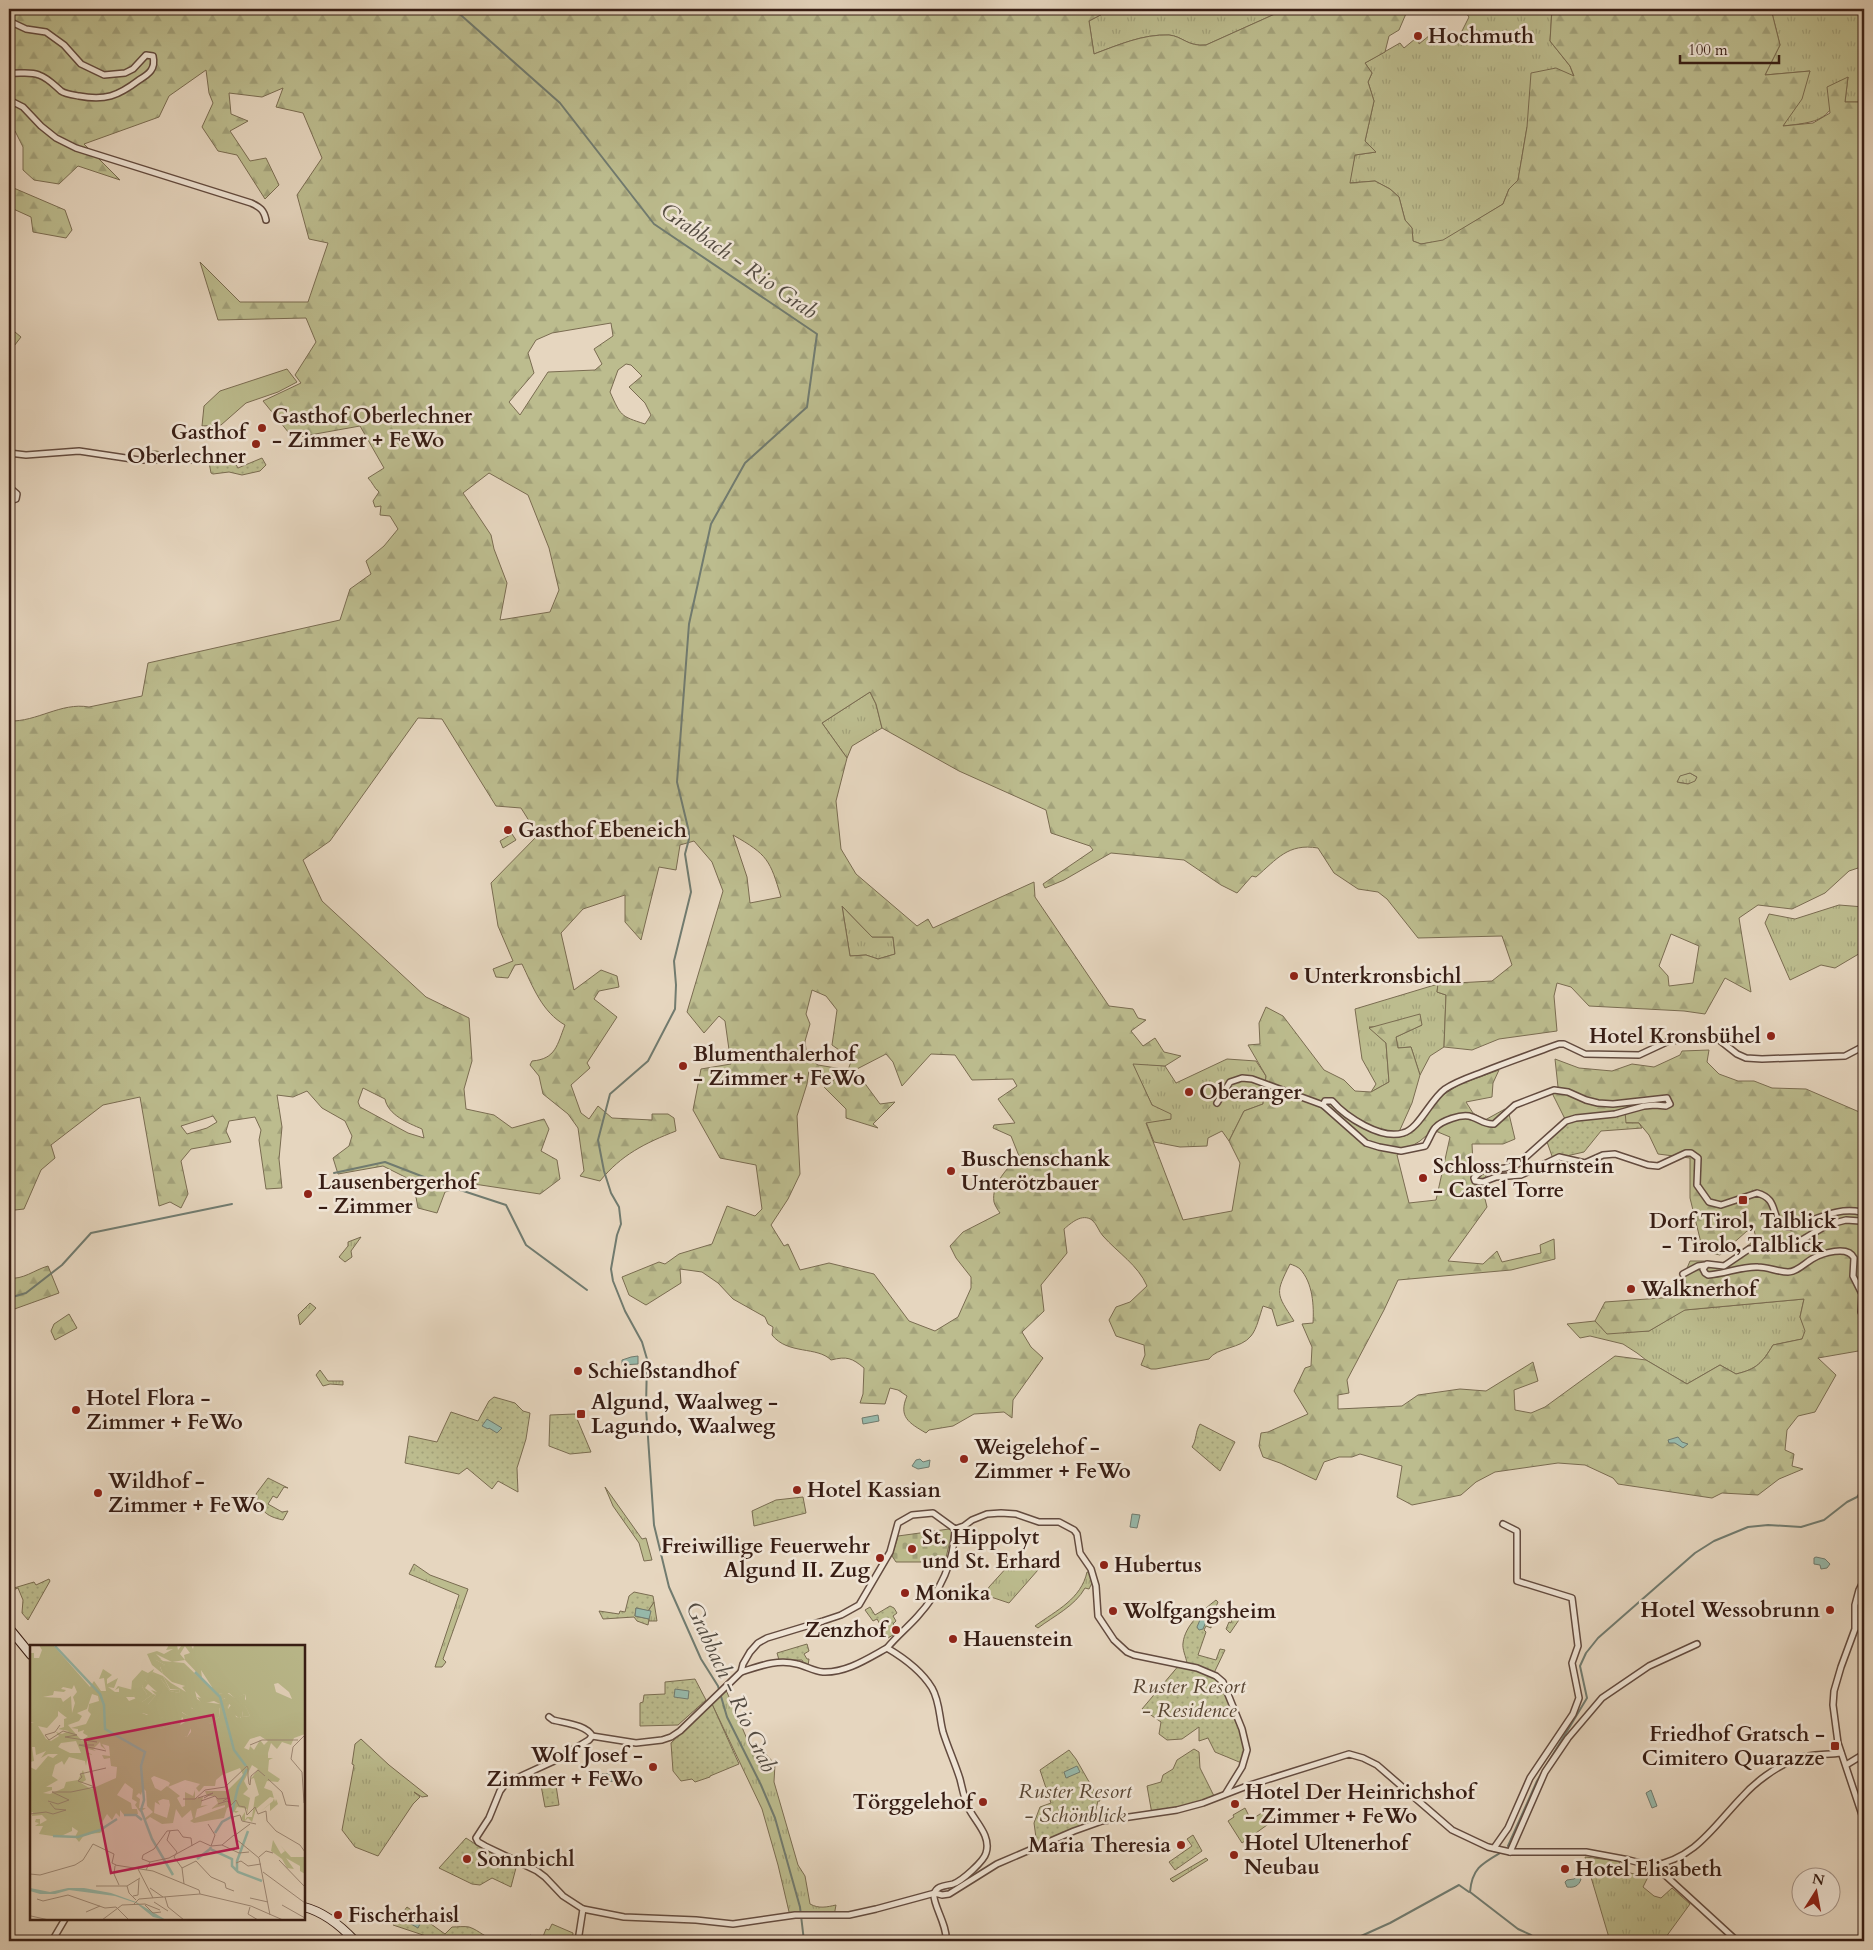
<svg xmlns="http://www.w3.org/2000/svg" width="1873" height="1950" viewBox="0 0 1873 1950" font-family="Cardo,serif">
<defs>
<pattern id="grass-tufts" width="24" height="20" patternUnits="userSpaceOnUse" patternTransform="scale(1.25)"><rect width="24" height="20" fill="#bcbc8e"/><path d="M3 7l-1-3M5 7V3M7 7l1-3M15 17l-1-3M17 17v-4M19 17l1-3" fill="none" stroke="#a2a17a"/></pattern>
<pattern id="forest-firs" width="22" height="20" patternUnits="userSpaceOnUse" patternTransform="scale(1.25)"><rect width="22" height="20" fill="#bcbc8e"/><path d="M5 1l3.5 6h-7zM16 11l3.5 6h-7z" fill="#a2a17a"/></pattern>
<pattern id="cemetery-stones" width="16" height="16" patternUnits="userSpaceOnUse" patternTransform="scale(1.25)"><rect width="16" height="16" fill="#bcbc8e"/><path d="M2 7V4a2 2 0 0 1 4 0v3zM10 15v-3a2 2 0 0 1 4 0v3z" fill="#a2a17a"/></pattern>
<pattern id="garden-dots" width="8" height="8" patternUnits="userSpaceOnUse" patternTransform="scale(1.25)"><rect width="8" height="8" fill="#bcbc8e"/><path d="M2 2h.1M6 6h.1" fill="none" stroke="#a2a17a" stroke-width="1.8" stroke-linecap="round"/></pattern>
</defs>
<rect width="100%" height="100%" fill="#e6d6bf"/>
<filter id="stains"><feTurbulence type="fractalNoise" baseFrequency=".004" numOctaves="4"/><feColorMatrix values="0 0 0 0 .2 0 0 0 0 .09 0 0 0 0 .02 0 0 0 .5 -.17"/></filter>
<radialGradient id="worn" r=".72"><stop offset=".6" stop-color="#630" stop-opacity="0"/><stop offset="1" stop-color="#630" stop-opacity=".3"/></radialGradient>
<!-- grass -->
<g fill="url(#grass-tufts)" stroke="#7a6c51">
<path d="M 1112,9 L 1286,9 L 1206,45 C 1188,47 1182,36 1169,35 C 1143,34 1118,45 1094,54 L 1089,21 Z"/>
<path d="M 1463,9 L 1552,9 L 1550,41 L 1570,66 L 1574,77 L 1527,127 L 1518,180 L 1509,189 L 1503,204 L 1443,241 L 1421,244 L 1413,241 L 1412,228 L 1405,220 L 1399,197 L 1390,189 L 1375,181 L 1349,183 L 1355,155 L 1376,152 L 1365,141 L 1374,101 L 1368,82 L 1372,73 L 1365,63 L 1400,43 L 1404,48 L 1415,39 L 1419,41 L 1419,44 L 1430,35 L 1456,43 L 1469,17 Z"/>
<path d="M 1771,9 L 1864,9 L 1864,102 L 1845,102 L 1848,77 C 1827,118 1830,121 1783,126 L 1810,71 L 1765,75 L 1780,45 Z"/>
<path d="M 9,327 L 21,337 L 11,350 L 9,348 Z"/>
<path d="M 870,692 L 876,704 L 882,728 L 852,746 L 847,758 L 822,723 Z"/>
<path d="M 1690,773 L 1697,777 L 1695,782 L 1688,784 L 1677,782 L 1680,775 Z"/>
<path d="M 1839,905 L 1864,907 L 1864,954 L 1862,952 L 1835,968 L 1821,965 L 1790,980 L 1765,923 L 1769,914 L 1795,919 Z"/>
<path d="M 842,906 L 872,937 L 893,937 L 895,954 L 878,959 L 866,955 L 850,956 Z"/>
<path d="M 1438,984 L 1437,992 L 1446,995 L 1444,1047 L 1430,1056 L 1420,1075 L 1411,1047 L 1398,1048 L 1396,1037 L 1422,1025 L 1369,1027 L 1386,1043 L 1389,1082 L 1371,1092 L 1376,1084 L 1362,1059 L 1355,1009 Z"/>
<path d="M 1227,1059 L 1256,1061 L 1266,1076 L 1263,1104 L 1244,1111 L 1229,1141 L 1222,1131 L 1208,1138 L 1207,1146 L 1180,1147 L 1154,1142 L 1146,1122 L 1171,1119 L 1152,1105 L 1132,1063 L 1165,1066 L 1176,1083 Z"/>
<path d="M 361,1237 L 351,1251 L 352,1257 L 345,1262 L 339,1257 L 348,1246 L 348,1242 Z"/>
<path d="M 1804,1299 L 1800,1317 L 1806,1331 L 1802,1339 L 1773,1345 C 1762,1363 1757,1369 1736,1374 L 1720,1365 L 1687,1384 L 1646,1360 L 1637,1353 L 1623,1344 L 1590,1336 L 1580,1338 L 1567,1324 L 1595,1321 L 1607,1333 L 1649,1331 L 1684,1310 Z"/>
<path d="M 310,1303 L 316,1308 L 300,1325 L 298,1315 Z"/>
<path d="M 320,1370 L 328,1381 L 343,1381 L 343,1385 L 330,1384 L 323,1386 L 316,1375 Z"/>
<path d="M 605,1487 L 642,1539 L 646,1538 L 652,1560 L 644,1561 L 639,1543 L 613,1506 Z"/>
<path d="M 1018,1555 L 1045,1562 L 1009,1603 L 985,1595 L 989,1587 Z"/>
<path d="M 414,1564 L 430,1575 L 468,1589 L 443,1659 L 446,1662 L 442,1667 L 435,1667 L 459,1595 L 409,1574 Z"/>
<path d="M 1087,1572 L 1092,1573 L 1094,1579 L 1089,1589 L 1085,1588 C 1075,1606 1054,1616 1038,1628 L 1035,1626 C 1057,1610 1081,1599 1087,1572 Z"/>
<path d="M 654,1602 L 657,1621 L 649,1621 L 648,1611 Z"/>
<path d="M 726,1690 L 750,1746 L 757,1745 L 775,1764 L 774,1782 L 798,1865 L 805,1876 L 810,1904 C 819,1909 827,1907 836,1905 L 834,1916 L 790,1916 L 778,1865 L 762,1809 L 712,1704 Z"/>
<path d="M 361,1739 L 389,1765 L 428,1796 L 422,1797 L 414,1792 L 420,1797 L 413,1804 L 378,1856 L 355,1847 L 342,1830 L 354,1765 L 352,1764 L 355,1744 Z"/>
<path d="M 1585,1857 L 1619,1861 L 1621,1871 L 1648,1877 L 1643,1887 L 1654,1896 L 1661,1898 L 1672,1888 L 1690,1904 L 1663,1941 L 1610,1941 Z"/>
<path d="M 1206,1858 L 1208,1860 L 1173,1882 L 1170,1879 Z"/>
</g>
<!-- forest -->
<g fill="url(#forest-firs)" stroke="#7a6c51" fill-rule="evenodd">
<path d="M 9,9 L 116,9 L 123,13 L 124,9 L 1112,9 L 1089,21 L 1094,54 C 1118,45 1143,34 1169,35 C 1182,36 1188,47 1206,45 L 1286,9 L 1408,9 L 1399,30 L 1389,36 L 1385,52 L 1365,63 L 1372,73 L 1368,82 L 1374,101 L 1365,141 L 1376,152 L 1355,155 L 1350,183 L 1375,181 L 1390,189 L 1399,197 L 1405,220 L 1412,228 L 1413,241 L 1421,244 L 1443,240 L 1503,204 L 1509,189 L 1518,180 L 1527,127 L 1531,73 L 1556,68 L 1574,76 L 1570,66 L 1550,41 L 1552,9 L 1771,9 L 1780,45 L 1765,75 L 1810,71 L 1802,99 L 1783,126 L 1813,123 L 1830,113 L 1827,87 L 1848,77 L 1845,102 L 1864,102 L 1864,866 L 1849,871 L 1825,893 L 1792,909 L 1758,905 L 1739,918 L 1751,992 L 1725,978 L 1705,1014 L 1684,1011 L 1589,1006 L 1571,987 L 1557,983 L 1554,996 L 1557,1031 L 1499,1039 L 1472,1050 L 1444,1047 L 1446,995 L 1437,992 L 1438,984 L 1492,981 L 1512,965 L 1502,936 L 1418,938 L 1387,899 L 1378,892 L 1358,889 L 1334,873 L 1318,848 C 1288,843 1277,859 1256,877 L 1252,876 L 1237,893 L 1221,885 L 1184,860 L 1111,853 L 1064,880 L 1045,888 L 1043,884 L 1093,850 L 1090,846 L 1051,833 L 1046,810 L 959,771 L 882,728 L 876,704 L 870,692 L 822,723 L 847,758 L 836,801 L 841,849 L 856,874 L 917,926 L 928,919 L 933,928 L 1034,882 L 1035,897 L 1109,1006 L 1133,1009 L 1138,1018 L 1146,1020 L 1131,1031 L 1143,1046 L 1155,1038 L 1164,1052 L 1181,1056 L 1165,1066 L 1133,1064 L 1152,1105 L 1171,1114 L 1171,1119 L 1146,1123 L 1183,1220 L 1232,1211 L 1240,1163 L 1229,1141 L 1244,1111 L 1263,1104 L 1266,1076 L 1248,1045 L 1260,1044 L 1259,1023 L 1266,1007 L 1283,1016 L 1324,1070 L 1344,1080 L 1355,1091 L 1371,1092 L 1389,1082 L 1386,1043 L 1369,1028 L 1420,1014 L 1422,1025 L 1396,1037 L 1398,1048 L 1411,1047 L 1420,1075 L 1412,1103 L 1399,1132 L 1408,1135 L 1437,1099 L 1460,1084 L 1499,1070 L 1493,1083 L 1492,1097 L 1466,1102 L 1473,1113 L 1485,1120 L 1505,1109 L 1509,1114 L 1515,1139 L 1503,1144 L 1472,1144 L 1473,1164 L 1489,1167 L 1482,1187 L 1487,1207 L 1448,1261 L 1483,1264 L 1497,1251 L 1502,1262 L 1541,1253 L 1540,1245 L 1554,1239 L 1555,1259 L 1511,1270 L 1398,1280 L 1384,1310 L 1347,1380 L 1349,1393 L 1338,1395 L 1338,1409 L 1402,1406 L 1418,1395 L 1460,1389 L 1486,1391 L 1533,1362 L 1538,1381 L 1514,1390 L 1515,1410 L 1531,1413 L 1545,1407 L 1615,1356 L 1646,1360 L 1687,1384 L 1720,1365 L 1736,1374 C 1757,1369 1762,1363 1773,1345 L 1802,1339 L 1805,1331 L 1800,1317 L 1804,1299 L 1685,1310 L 1649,1331 L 1607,1334 L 1595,1321 L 1605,1302 L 1675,1297 L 1690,1261 L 1706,1261 L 1723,1263 L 1742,1251 L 1756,1238 L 1754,1230 L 1747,1231 L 1720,1255 L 1703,1251 L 1690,1198 L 1690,1158 L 1658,1154 L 1649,1135 L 1639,1123 L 1566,1121 L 1552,1093 L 1558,1087 L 1555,1059 L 1579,1068 L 1612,1071 L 1632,1064 L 1654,1067 L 1680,1055 L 1682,1051 L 1709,1050 L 1707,1062 L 1719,1074 L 1738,1081 L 1754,1081 L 1772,1088 L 1806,1089 L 1864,1114 L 1864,1350 L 1818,1358 L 1836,1375 L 1815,1412 L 1798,1416 L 1787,1430 L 1785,1450 L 1794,1454 L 1792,1466 L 1803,1469 L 1779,1479 L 1758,1495 L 1722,1493 L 1712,1498 L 1618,1484 L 1613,1478 L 1585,1465 L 1558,1463 L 1495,1472 L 1476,1482 L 1461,1495 L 1412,1505 L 1397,1497 L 1402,1466 L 1360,1454 L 1352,1457 L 1339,1457 L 1324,1462 L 1316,1480 L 1280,1463 L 1263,1457 L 1259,1446 L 1261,1433 L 1268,1432 L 1308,1414 L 1294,1391 L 1305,1368 L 1311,1366 L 1312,1347 L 1302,1324 L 1313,1323 C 1314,1306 1313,1283 1300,1269 C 1298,1267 1293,1265 1290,1264 C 1275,1294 1276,1293 1294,1321 L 1277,1326 L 1272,1309 L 1263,1306 C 1260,1314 1257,1329 1251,1336 C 1241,1349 1217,1347 1209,1359 L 1156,1369 L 1151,1369 L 1141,1365 L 1145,1355 L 1144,1345 L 1116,1336 L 1109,1320 L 1116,1307 L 1130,1302 L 1147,1286 C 1138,1265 1118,1253 1103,1236 C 1099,1232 1097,1224 1092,1220 C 1082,1213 1071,1223 1064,1229 L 1067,1253 L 1041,1285 L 1044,1311 L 1022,1332 L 1031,1347 L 1043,1358 L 1013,1400 L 1012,1418 L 1004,1412 L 974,1414 L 953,1426 L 929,1430 L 926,1433 C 909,1423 898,1417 907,1396 L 898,1390 L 890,1388 L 885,1404 L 860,1403 L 863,1394 L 864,1368 C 852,1358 847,1356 831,1360 C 817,1346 788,1355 772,1335 L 773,1327 L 768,1324 L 765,1317 L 733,1299 L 718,1283 L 702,1272 L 680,1269 L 681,1283 L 646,1305 L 629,1295 L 622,1277 L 659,1262 L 665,1264 L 679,1254 L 712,1244 L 727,1206 L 755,1216 L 762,1209 L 756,1165 L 720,1158 L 693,1110 L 701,1069 L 731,1064 L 725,1021 L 719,1016 L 704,1033 L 687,1012 L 723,891 L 712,862 L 694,841 L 680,845 L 676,870 L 659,867 L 641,940 L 625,922 L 625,895 L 583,909 L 561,933 L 574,990 L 601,970 L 617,976 L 619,987 L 599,991 L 594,999 L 617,1017 L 587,1063 L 590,1068 L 571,1085 L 581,1113 L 589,1119 L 598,1106 L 612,1118 L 652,1120 L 652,1114 L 668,1114 L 674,1118 L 676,1131 C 645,1143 621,1155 600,1181 L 580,1176 L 584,1171 L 578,1128 L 568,1114 L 543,1094 L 539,1076 L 530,1065 L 532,1061 C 556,1059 557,1045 565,1025 C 542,1012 533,987 522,964 L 515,965 L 508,978 L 496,977 L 493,969 L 513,961 L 498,926 L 491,883 L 538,835 L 521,808 L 496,806 L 442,719 L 418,718 L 330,841 L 303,860 L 322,901 L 426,997 L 469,1018 L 472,1061 L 464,1089 L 466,1109 L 494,1115 L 512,1128 L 544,1119 L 549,1129 L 541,1151 L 557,1160 L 560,1179 L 540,1194 L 474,1184 L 445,1192 L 437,1213 L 418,1208 L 413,1181 L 383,1166 L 338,1174 L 333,1158 L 349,1146 L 352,1136 L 345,1121 L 322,1108 L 307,1091 L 293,1097 L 277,1095 L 282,1127 L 279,1159 L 282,1188 L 266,1189 L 259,1140 L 261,1130 L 255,1117 L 229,1121 L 226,1131 L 231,1142 L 191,1149 L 181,1161 L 188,1194 L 181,1208 L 170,1202 L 159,1206 L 140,1097 L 103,1105 L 51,1145 L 55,1158 L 41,1170 L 24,1209 L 15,1210 L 9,1215 L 9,721 C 37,722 61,702 89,707 L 142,696 L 148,663 L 340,620 L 350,589 L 371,574 L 366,561 L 384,546 L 398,529 L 390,516 L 380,515 L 381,506 L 375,507 L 373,501 L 379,492 C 374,488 373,483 368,478 L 384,468 L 360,426 L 293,438 L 263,401 L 301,383 L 295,375 L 316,342 L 306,318 L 218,320 L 200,262 L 240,302 L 308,302 L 328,243 L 309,239 L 297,195 L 322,158 L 303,113 L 276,107 L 283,88 L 262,97 L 229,93 L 231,114 L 248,121 L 230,131 L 250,161 L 266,158 L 279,185 L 265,199 L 237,155 L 218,151 L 202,127 L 213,103 L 209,93 L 206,70 L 169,96 L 159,117 L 84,144 L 120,180 L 78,166 L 59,184 L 34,180 L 23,170 L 23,147 L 15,131 L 9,132 ZM 611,323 L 613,336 L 594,349 L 602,364 L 595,370 L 548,372 L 520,415 L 509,402 L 534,373 L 528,353 L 536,340 L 552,333 ZM 626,364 L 631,365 L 642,376 L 629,387 L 645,403 L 651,415 L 645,424 C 620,416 621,416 610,392 L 618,370 ZM 489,473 L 528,495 L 549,548 L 559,590 L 550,612 L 500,620 L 507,583 L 494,549 L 491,535 L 463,493 ZM 1690,773 L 1697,777 L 1695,781 L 1688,784 L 1677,782 L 1680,776 ZM 733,835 C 768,855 770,860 781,897 L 750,903 L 747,877 ZM 842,906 L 872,937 L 893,937 L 895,954 L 878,959 L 866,955 L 850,956 ZM 1671,934 L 1699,946 L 1693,983 L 1669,986 L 1668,976 L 1659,966 ZM 812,990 L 826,996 L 837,1010 L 832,1045 L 852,1059 L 848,1070 L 818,1065 L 807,1058 L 805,1041 L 810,1024 L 806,1014 ZM 886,1054 L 893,1062 L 902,1086 L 931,1054 L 955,1055 L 972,1080 L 1013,1079 L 1017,1086 L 998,1099 L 1015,1123 L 994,1125 L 993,1128 L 1011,1136 L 1019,1156 C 1008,1168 991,1184 994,1202 C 995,1206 998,1210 1000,1213 L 963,1232 L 950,1246 L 956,1258 L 971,1277 L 971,1288 L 958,1317 L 935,1331 L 909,1321 L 874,1274 L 829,1263 L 800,1270 L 788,1244 L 784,1246 L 771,1225 L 788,1199 L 800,1174 L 797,1116 L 807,1084 L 809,1070 L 838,1077 L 824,1087 L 846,1109 L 846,1118 L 878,1128 L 873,1124 L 895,1102 L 880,1104 L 855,1070 ZM 363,1088 L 385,1099 C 388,1115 408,1123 422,1129 L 424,1138 L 408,1133 L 360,1107 L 358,1102 ZM 213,1116 L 217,1122 L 207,1128 L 187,1134 L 181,1126 ZM 1433,1130 L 1450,1137 L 1436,1200 L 1409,1203 L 1397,1155 L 1420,1141 Z"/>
<path d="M 9,186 L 65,210 L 72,230 L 66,238 L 33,232 L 31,217 L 9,207 Z"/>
<path d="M 48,1266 L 59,1293 L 9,1311 L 9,1278 C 23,1280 34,1270 48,1266 Z"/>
<path d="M 69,1314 L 77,1328 L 55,1340 L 51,1331 L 54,1324 Z"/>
</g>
<!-- cemetery -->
<path fill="url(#cemetery-stones)" stroke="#7a6c51" d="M 949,1529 L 952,1532 L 945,1562 L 896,1562 L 892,1556 L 898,1536 Z"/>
<!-- park -->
<g fill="#bcbc8e" stroke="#7a6c51">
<path d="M 287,369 L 297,382 L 278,392 L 246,403 L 221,425 L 202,426 L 204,406 L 220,391 Z"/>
<path d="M 512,834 L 516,840 L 503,848 L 500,841 Z"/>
<path d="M 1245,1808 L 1251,1820 L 1266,1810 L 1274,1820 L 1242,1843 L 1228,1821 L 1234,1817 L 1233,1815 Z"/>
<path d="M 552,1924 L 573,1933 L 572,1941 L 527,1941 L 530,1935 L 542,1939 L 546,1929 L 549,1930 Z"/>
</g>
<!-- garden -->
<g fill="url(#garden-dots)" stroke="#7a6c51">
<path d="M 140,451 L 156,451 L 174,454 L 174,457 L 139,458 Z"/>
<path d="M 262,458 L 266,465 L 260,471 L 242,475 L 229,472 L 213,474 L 211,473 L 209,462 L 234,461 L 238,468 Z"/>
<path d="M 1625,1111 L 1626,1123 L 1639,1123 L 1642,1128 L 1601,1131 L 1584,1152 L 1553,1159 L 1546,1139 L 1564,1122 Z"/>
<path d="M 494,1397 L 515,1403 L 523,1411 L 530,1413 L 526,1439 L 517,1468 L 518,1492 L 498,1481 L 492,1489 L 467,1468 L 459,1474 L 405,1463 L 409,1436 L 437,1442 L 451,1412 L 478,1421 L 489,1401 Z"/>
<path d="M 575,1414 L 591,1452 L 570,1454 L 549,1446 L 550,1415 Z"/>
<path d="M 1200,1424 L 1235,1442 L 1220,1471 L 1192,1447 C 1197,1439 1195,1432 1200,1424 Z"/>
<path d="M 268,1478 L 288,1488 L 284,1487 L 277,1498 L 273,1496 L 268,1504 L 282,1512 L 288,1511 L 283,1520 C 265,1516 261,1511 256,1494 Z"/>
<path d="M 803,1497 L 806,1513 L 754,1526 L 752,1511 L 776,1500 Z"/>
<path d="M 49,1579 L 50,1581 L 28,1620 L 22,1613 L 23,1600 L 18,1588 L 13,1590 L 11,1587 L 14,1588 L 34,1582 L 36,1585 Z"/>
<path d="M 634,1592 L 653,1596 L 654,1602 L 648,1611 L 636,1608 L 635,1616 L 649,1619 L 648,1625 L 637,1621 L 634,1617 L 603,1619 L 599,1611 L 619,1614 L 620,1611 L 625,1612 L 629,1596 Z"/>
<path d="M 1216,1600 L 1218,1602 L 1215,1609 L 1211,1608 L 1208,1614 L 1212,1616 L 1209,1624 L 1211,1626 L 1211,1628 L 1206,1626 L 1204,1630 L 1206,1632 L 1198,1655 L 1216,1660 L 1220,1649 L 1225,1650 L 1214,1673 L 1187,1663 C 1186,1657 1182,1649 1183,1643 C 1185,1625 1203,1610 1216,1600 Z"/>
<path d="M 890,1606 L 894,1608 L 897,1613 L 893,1616 L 896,1621 L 893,1624 L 896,1627 L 891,1632 L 893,1635 L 888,1638 L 877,1619 L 873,1621 L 865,1610 L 870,1607 L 875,1615 Z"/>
<path d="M 1234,1609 L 1243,1614 L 1230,1633 L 1226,1629 L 1229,1622 L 1231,1623 Z"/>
<path d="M 807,1644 L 809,1651 L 804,1654 L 807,1659 L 809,1659 L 808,1666 L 804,1664 L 802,1660 L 779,1660 L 777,1653 Z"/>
<path d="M 1180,1664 L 1220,1678 L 1246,1743 L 1244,1764 L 1215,1752 L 1208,1738 L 1199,1741 L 1199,1727 L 1182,1739 L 1167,1740 L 1159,1734 L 1161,1722 L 1142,1709 Z"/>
<path d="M 695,1679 L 706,1700 L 678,1725 L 640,1726 L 640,1703 L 643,1702 L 644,1695 L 665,1694 L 665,1682 Z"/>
<path d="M 712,1704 L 739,1764 L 710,1776 L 710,1777 L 695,1782 L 692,1779 L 681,1781 L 673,1771 L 671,1743 Z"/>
<path d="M 1194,1749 L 1199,1752 L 1200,1768 L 1215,1798 L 1152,1814 L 1147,1786 L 1161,1782 L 1163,1775 L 1173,1769 L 1177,1760 Z"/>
<path d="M 1069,1750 L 1076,1759 L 1100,1801 L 1098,1801 L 1094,1817 L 1096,1823 L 1037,1845 L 1034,1823 L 1040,1807 L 1051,1803 L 1040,1770 Z"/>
<path d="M 555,1779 L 559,1805 L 545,1807 L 540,1780 Z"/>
<path d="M 1193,1835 L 1202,1851 L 1175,1870 L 1169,1862 L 1192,1846 L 1187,1839 Z"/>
<path d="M 466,1838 L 483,1849 L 517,1864 L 511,1887 L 492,1878 L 480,1885 L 472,1884 L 439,1868 Z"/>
<path d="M 407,1907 L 445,1934 L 452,1927 C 458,1927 464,1926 469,1927 C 481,1931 483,1938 496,1938 L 495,1941 L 426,1941 L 426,1936 L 393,1925 Z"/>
</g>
<!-- water -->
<g fill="#97baac" stroke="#717b6f">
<path d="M 631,1357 L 638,1356 L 638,1364 L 622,1365 L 622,1360 Z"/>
<path d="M 878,1415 L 879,1421 L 863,1424 L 862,1418 Z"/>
<path d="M 487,1419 L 502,1428 L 497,1433 L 489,1428 L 488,1429 L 482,1426 Z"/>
<path d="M 1678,1437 L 1682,1442 L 1688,1444 L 1683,1448 L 1675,1443 L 1669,1443 L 1668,1440 Z"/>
<path d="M 920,1459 L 923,1462 L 930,1460 L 929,1467 L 918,1469 L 912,1466 L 916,1460 Z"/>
<path d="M 1132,1514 L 1140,1515 L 1137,1528 L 1130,1527 Z"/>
<path d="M 1816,1557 L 1825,1559 L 1830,1564 L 1827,1568 L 1821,1569 L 1820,1565 L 1814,1564 L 1814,1558 Z"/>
<path d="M 636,1608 L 651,1611 L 649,1619 L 635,1616 Z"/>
<path d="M 1202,1615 L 1208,1617 L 1203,1629 L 1199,1630 L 1197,1627 Z"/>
<path d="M 675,1689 L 689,1691 L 688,1699 L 674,1697 Z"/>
<path d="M 1077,1766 L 1080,1772 L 1066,1778 L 1064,1772 Z"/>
<path d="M 617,1773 L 618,1781 L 602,1782 L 602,1774 Z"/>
<path d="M 1651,1790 L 1657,1806 L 1652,1808 L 1646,1793 Z"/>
<path d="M 1578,1876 L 1581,1879 C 1579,1886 1574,1888 1567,1887 L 1565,1882 L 1567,1880 L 1574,1879 Z"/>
<path d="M 407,1914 L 421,1922 L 418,1928 L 404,1920 Z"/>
</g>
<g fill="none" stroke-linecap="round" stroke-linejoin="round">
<!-- stream -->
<g stroke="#717b6f" stroke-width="2">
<path d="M 454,9 L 560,103 L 654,224 L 817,334 L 807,407 L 745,463 L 711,524 L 689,624 L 677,782 L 689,832 L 689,839 L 685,854 L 691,892 L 674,961 L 676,985 L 675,1009 L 648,1061 L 610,1094 L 598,1140 L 604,1171 L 611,1193 L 619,1207 L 621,1224 L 617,1235 L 611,1269 L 613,1281 L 625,1311 L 642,1342 L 647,1359 L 646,1408 L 654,1525 L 669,1587 L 701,1659 L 718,1686 L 727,1717 L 761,1785 L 775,1818 L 800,1907 L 804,1941"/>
<path d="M 334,1173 L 385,1162 L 442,1184 L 506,1205 L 526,1245 L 587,1290"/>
<path d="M 9,1298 L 26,1293 L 62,1265 L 91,1233 L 232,1204"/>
<path d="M 1508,1846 L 1537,1781 L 1587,1698 L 1580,1666 L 1586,1653 L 1598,1638 L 1695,1553 L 1714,1541 L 1748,1527 L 1768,1525 L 1801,1527 L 1824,1520 L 1847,1502 L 1857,1497 L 1864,1487"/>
<path d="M 1500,1853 C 1481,1864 1472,1869 1470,1892 L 1518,1929 L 1531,1935 L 1541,1941"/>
<path d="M 1350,1941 L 1390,1923 L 1459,1885 L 1469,1892"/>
</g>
<defs>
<g id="minor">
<path d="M 9,21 L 26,29 L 46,32 L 64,45 L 81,64 L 104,75 L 125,73 L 133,69 L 146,55 L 153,56 C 156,69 149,74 139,80 C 118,96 105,101 79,96 C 73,95 65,94 61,91 C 54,85 48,78 39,75 C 30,71 19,74 9,73"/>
<path d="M 9,100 L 23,107 L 41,126 L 56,138 L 76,148 L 251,203 C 260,207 264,210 266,220"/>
<path d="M 9,453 L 26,455 L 79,451 L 139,460 L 213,460"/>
<path d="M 9,487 L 17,494 L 16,499 L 9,501"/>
<path d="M 1217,1103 L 1230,1082 L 1242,1078 L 1252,1079 L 1323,1105 L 1366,1143 L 1379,1147 L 1401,1151 L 1425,1146 C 1429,1140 1431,1133 1435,1128 C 1441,1121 1462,1113 1472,1117 C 1479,1119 1485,1125 1494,1124 L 1515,1105 L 1554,1090 L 1568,1092 L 1586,1100 L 1598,1103 L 1613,1104 L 1667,1098 L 1670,1104 L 1666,1106 L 1655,1105 L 1644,1106 L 1615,1114 L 1576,1118 L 1566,1121 L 1518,1164 L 1505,1168 L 1481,1171 L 1474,1178 L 1475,1181 L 1483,1182 L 1496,1177 L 1521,1175 L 1559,1157 L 1585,1163 L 1603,1155 L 1615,1154 L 1648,1165 L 1658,1166 L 1686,1153 L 1691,1153 L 1698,1158 L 1697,1185 L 1709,1202 L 1721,1205 L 1757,1193 C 1775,1198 1772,1209 1779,1223 L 1788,1227 C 1813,1223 1834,1206 1861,1212 L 1863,1216 L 1860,1221 L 1846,1220 L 1827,1225 L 1787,1249 L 1775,1250 L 1756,1248 L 1749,1249 L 1724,1266 L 1707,1264 L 1703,1269 L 1705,1273 L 1708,1275 C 1725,1274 1742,1266 1758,1267 C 1768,1267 1778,1272 1788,1272 C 1797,1272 1805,1263 1812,1259 C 1822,1253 1848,1245 1854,1258 L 1853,1276 L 1862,1294 L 1861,1312 L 1864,1318"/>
<path d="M 1323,1105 L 1325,1101 L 1332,1101 C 1346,1117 1381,1140 1403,1133 C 1419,1129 1430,1100 1445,1089 C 1457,1081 1470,1077 1483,1072 C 1508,1062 1534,1053 1559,1044 L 1564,1044 L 1585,1054 L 1639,1055 L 1669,1041 L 1707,1037 L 1718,1039 L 1737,1054 L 1746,1058 L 1762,1059 L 1845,1056 L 1864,1046"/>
<path d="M 1683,1274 L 1698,1266 L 1705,1265"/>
<path d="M 1864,1580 L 1859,1590 L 1855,1605 L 1855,1629 L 1841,1667 L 1834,1691 L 1833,1705 L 1838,1743 L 1864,1821"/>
<path d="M 741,1672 C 760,1666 777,1659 797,1664 C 806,1666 813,1671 823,1672 C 846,1673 867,1659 887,1648"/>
<path d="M 549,1717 L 553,1720 C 564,1723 587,1725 592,1736"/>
<path d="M 592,1736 L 636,1743 L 662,1740 L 671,1737 L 680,1731 L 741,1672 L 743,1664 L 750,1652 L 758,1643 L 767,1638 L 823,1621 L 841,1615 L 859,1605 L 890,1552 L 898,1523 L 912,1515 L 933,1513 L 955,1529 L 964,1526 L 972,1520 L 987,1514 L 1001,1513 L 1016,1514 L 1039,1522 L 1059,1522 L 1074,1530 L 1077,1534 L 1080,1553 L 1091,1569 L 1096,1586 L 1098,1616 L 1114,1640 L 1127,1652 L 1134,1655 L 1197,1668 L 1216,1676 L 1223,1682 L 1242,1729 L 1247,1750 L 1242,1767 L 1226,1793"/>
<path d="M 1846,1765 L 1864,1754"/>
<path d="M 1494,1848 L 1508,1828 L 1530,1778 L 1573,1714 L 1579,1698 L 1572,1663 L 1578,1646 L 1572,1598 L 1517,1581 L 1517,1531 L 1503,1524"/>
<path d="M 1510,1852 L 1545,1772 L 1568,1738 L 1602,1698 L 1649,1666 L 1697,1644"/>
<path d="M 1652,1866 C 1696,1858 1713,1827 1742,1797 C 1755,1782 1776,1767 1795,1759 C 1808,1754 1827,1755 1841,1753"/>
<path d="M 583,1909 L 624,1917 L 696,1920 L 733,1924 L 795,1915 L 849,1915 L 876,1909 L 935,1893 L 942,1895 L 949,1894 L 997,1864 L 1074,1831 L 1102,1821 L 1177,1810 L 1203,1803 L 1247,1786 L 1349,1754 L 1363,1758 L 1377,1765 L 1452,1830 L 1488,1847 L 1510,1852 L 1586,1852 L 1629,1860 L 1652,1866 L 1666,1876 L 1737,1941"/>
<path d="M 52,1941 L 65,1919"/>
<path d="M 578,1941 L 583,1909 L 563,1896 L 545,1877 L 537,1871 L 485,1846 L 478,1842 L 476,1838 L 489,1818 L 500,1791 L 506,1783 L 554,1761 L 589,1740 L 592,1736"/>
<path d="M 946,1941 C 948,1926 932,1903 934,1894 C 937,1885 946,1886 953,1884 C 962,1881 984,1861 986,1853 C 992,1835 973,1820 967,1805 C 964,1797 962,1787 960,1779 C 955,1763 948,1748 943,1732 C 939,1717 940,1702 932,1688 C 921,1670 904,1658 887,1648 C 897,1636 907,1628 917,1617 C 940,1592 954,1563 955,1529"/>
</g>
<g id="secondary">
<path d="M 9,1628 L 31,1655"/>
<path d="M 304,1907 C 324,1912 341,1926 355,1941"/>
</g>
</defs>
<!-- minor casing -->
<use href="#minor" stroke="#634b3f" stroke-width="8"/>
<!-- secondary casing -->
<use href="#secondary" stroke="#371d14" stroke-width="10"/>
<!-- minor -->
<use href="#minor" stroke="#efe4d5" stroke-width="5"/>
<!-- secondary -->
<use href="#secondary" stroke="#efe4d5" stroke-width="8"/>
</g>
<!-- markers -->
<g fill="#8f2418" stroke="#efe4d5" stroke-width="2">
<circle cx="1418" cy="36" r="5"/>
<circle cx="262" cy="428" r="5"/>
<circle cx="256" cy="444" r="5"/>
<circle cx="508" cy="830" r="5"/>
<circle cx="1294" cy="976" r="5"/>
<circle cx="1771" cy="1036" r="5"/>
<circle cx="683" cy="1066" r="5"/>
<circle cx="1189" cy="1092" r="5"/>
<circle cx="951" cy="1171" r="5"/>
<circle cx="1423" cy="1178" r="5"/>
<circle cx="308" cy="1194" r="5"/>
<rect x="1738" y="1195" width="10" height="10" rx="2.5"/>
<circle cx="1631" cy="1289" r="5"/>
<circle cx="578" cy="1371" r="5"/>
<circle cx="76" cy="1410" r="5"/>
<rect x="576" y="1409" width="10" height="10" rx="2.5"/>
<circle cx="964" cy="1459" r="5"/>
<circle cx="797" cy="1490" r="5"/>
<circle cx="98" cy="1493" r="5"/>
<circle cx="912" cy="1549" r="5"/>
<circle cx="880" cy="1558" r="5"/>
<circle cx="1104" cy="1565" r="5"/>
<circle cx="905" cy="1593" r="5"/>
<circle cx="1830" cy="1610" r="5"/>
<circle cx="1113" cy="1611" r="5"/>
<circle cx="896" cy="1630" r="5"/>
<circle cx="953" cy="1639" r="5"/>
<rect x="1830" y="1741" width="10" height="10" rx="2.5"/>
<circle cx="653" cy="1767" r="5"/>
<circle cx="983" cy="1802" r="5"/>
<circle cx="1235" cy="1804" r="5"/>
<circle cx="1181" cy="1845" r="5"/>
<circle cx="1234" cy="1855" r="5"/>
<circle cx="467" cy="1859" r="5"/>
<circle cx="1565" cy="1869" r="5"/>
<circle cx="338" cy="1915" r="5"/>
</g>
<g text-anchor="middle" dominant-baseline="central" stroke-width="5" stroke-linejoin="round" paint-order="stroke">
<!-- poi labels -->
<g font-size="21" font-weight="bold" fill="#371d14" stroke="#efe4d5" text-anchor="start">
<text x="1428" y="36">Hochmuth</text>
<text x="272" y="416">Gasthof Oberlechner<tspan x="272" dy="24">- Zimmer + FeWo</tspan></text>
<text x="246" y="432" text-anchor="end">Gasthof<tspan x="246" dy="24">Oberlechner</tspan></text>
<text x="518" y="830">Gasthof Ebeneich</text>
<text x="1304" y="976">Unterkronsbichl</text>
<text x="1761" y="1036" text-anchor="end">Hotel Kronsbühel</text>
<text x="693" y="1054">Blumenthalerhof<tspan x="693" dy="24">- Zimmer + FeWo</tspan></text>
<text x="1199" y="1092">Oberanger</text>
<text x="961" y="1159">Buschenschank<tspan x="961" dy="24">Unterötzbauer</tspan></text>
<text x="1433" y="1166">Schloss Thurnstein<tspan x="1433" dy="24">- Castel Torre</tspan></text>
<text x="318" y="1182">Lausenbergerhof<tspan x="318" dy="24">- Zimmer</tspan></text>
<text x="1743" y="1221" text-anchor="middle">Dorf Tirol, Talblick<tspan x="1743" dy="24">- Tirolo, Talblick</tspan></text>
<text x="1641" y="1289">Walknerhof</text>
<text x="588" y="1371">Schießstandhof</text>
<text x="86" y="1398">Hotel Flora -<tspan x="86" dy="24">Zimmer + FeWo</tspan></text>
<text x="591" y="1402">Algund, Waalweg -<tspan x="591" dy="24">Lagundo, Waalweg</tspan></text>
<text x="974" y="1447">Weigelehof -<tspan x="974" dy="24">Zimmer + FeWo</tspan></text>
<text x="108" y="1481">Wildhof -<tspan x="108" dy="24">Zimmer + FeWo</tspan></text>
<text x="807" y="1490">Hotel Kassian</text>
<text x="922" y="1537">St. Hippolyt<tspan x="922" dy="24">und St. Erhard</tspan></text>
<text x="870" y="1546" text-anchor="end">Freiwillige Feuerwehr<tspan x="870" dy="24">Algund II. Zug</tspan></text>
<text x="1114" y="1565">Hubertus</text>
<text x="915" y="1593">Monika</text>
<text x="1820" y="1610" text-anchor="end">Hotel Wessobrunn</text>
<text x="1123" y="1611">Wolfgangsheim</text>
<text x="886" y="1630" text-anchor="end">Zenzhof</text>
<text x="963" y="1639">Hauenstein</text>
<text x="1825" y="1734" text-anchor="end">Friedhof Gratsch -<tspan x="1825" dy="24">Cimitero Quarazze</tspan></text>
<text x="643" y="1755" text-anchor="end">Wolf Josef -<tspan x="643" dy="24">Zimmer + FeWo</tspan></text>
<text x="1245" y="1792">Hotel Der Heinrichshof<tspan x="1245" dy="24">- Zimmer + FeWo</tspan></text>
<text x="973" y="1802" text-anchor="end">Törggelehof</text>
<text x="1244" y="1843">Hotel Ultenerhof<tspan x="1244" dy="24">Neubau</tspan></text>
<text x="1171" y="1845" text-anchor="end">Maria Theresia</text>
<text x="477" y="1859">Sonnbichl</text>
<text x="1575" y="1869">Hotel Elisabeth</text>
<text x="348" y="1915">Fischerhaisl</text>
</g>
<!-- park labels -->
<g font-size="21" font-style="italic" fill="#584532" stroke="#efe4d5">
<text x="1189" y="1686">Ruster Resort<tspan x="1189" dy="24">- Residence</tspan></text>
<text x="1075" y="1791">Ruster Resort<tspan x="1075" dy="24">- Schönblick</tspan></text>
</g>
<!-- water labels -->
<g font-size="22" font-style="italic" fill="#544c42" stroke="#efe4d5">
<text transform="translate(739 261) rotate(35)">Grabbach - Rio Grab</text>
<text transform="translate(731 1687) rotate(65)">Grabbach - Rio Grab</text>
</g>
</g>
<!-- overview -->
<g transform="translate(30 1645)">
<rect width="275" height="275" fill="#e6d6bf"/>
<path d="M 139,0 L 147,0 L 148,5 L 152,0 L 155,1 L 150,9 L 155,15 L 142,17 L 126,9 L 131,14 L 126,15 L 135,20 L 130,22 L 133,29 L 122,20 L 117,9 L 127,6 L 134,9 L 143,4 L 136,5 ZM 124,24 L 122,29 L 123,27 L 133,31 L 140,45 L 150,44 L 149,48 L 140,46 L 131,34 L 118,39 L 115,35 L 112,42 L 117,49 L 107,56 L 101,47 L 102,36 L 112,25 L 118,28 ZM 196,47 L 205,53 L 215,49 L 215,60 L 220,71 L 212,72 L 213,65 L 210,74 L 205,70 L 203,62 L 199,59 L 198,64 L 195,53 L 192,55 L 187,50 ZM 123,49 L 126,50 L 118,59 L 147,65 L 162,73 L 163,79 L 157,92 L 149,90 L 149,81 L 155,77 L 152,72 L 151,76 L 130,84 L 133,73 L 112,68 L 112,57 ZM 167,52 L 175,54 L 175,57 L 190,59 L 189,72 L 180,79 L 161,62 L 171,57 Z" fill="#bcbc8e"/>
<path d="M 9,0 L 23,0 L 60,42 L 64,36 L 71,46 L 76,46 L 74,33 L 69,34 L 73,24 L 82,30 L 77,34 L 77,39 L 88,33 L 84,43 L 78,42 L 85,47 L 89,47 L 89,43 L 85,45 L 88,41 L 103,45 L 104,52 L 96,52 L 99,56 L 117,49 L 112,42 L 114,34 L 118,38 L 119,30 L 131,34 L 140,46 L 149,48 L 150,44 L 140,44 L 133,31 L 141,38 L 156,47 L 152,42 L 155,41 L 142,37 L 133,29 L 130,21 L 135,20 L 126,15 L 126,11 L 133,16 L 154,18 L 179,42 L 182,42 L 171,25 L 172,33 L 155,15 L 154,10 L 160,8 L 154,0 L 161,0 L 163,4 L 164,0 L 275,0 L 275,89 L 264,93 L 261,100 L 252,97 L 247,104 L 241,98 L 238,108 L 238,113 L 243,113 L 239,115 L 238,126 L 250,134 L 248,137 L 237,136 L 234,143 L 242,146 L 245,157 L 246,154 L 248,159 L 240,166 L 240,159 L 230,167 L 243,156 L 244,153 L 240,152 L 226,164 L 222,177 L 218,173 L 214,177 L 211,173 L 215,167 L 215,175 L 217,172 L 222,172 L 225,152 L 229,150 L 224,133 L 221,134 L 228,124 L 222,120 L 214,136 L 218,144 L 213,149 L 220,153 L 217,169 L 217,164 L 213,163 L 207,162 L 205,166 L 209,166 L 206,168 L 200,165 L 203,160 L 197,163 L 194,173 L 164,178 L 160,176 L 163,174 L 161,165 L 152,173 L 146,164 L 143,178 L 132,179 L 120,172 L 116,175 L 114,174 L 123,167 L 117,161 L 116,146 L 113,143 L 111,150 L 109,148 L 106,151 L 110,154 L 109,163 L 116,163 L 110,167 L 105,160 L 107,157 L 102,154 L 103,144 L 95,138 L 87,150 L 101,158 L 102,164 L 107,164 L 108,169 L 94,170 L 90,165 L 90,172 L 86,168 L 82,175 L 77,169 L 70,181 L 76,182 L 70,188 L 55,189 L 49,197 L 45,192 L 48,186 L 42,182 L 42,186 L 29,192 L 9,189 L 13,181 L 5,181 L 9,178 L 5,177 L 6,174 L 10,174 L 10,179 L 17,175 L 12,170 L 2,171 L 3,167 L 0,168 L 0,122 L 6,125 L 18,111 L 23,113 L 28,109 L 18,109 L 11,113 L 16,106 L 6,110 L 5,102 L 2,102 L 4,116 L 0,117 L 0,78 L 4,78 L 0,77 L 0,8 L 4,8 L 4,13 L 9,13 L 12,5 ZM 248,38 L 259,47 L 262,54 L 246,47 L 244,39 ZM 118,39 L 127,47 L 121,45 L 126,50 L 118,59 L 127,65 L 147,65 L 148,70 L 152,71 L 152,67 L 161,73 L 161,87 L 157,92 L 149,89 L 151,76 L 130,84 L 137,71 L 133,73 L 121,66 L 117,70 L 112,68 L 112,57 L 123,49 L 115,43 ZM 44,40 L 47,47 L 43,52 L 45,58 L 42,68 L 41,51 L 33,57 L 31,53 L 13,52 L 23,50 L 24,46 L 34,47 L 36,45 L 31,44 L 33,42 L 42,44 ZM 165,46 L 175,58 L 184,56 L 190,59 L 186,62 L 190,63 L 189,72 L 180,79 L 171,67 L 161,63 L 172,57 L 167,54 ZM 199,48 L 209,57 L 212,53 L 209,52 L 215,49 L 216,54 L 211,61 L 215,61 L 220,71 L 212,72 L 213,64 L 210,67 L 211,73 L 206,72 L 203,57 L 198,64 L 196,53 L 191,55 L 188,49 ZM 62,49 L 68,51 L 69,56 L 59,59 L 58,66 L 61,69 L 56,79 L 41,83 L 48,84 L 48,87 L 54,85 L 53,88 L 58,91 L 52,96 L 38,80 L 49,76 L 52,71 L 47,68 L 57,64 ZM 28,66 L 37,73 L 34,74 L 34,82 L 28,84 L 39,86 L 32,89 L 26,87 L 29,91 L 21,96 L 16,94 L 8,81 L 17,83 L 28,71 ZM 230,91 L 238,96 L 234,100 L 230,95 L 224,105 L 220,101 L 219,105 L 214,103 L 220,94 ZM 46,96 L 51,108 L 40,108 L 28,102 L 31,98 ZM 70,97 L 71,101 L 76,105 L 72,99 L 79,101 L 80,111 L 72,110 L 74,114 L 80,113 L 81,121 L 87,122 L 86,133 L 61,144 L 51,138 L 56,135 L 53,125 L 48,135 L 36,137 L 34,143 L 20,149 L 13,148 L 22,145 L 22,142 L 16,142 L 28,135 L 22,131 L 25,120 L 32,116 L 34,120 L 39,112 L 55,116 L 56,121 L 58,109 L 63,110 L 57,107 L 58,104 L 66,106 L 63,104 ZM 210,123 L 213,130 L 197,146 L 175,146 L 177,151 L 185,151 L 188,158 L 181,164 L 195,160 L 195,162 L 165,173 L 167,164 L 178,160 L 171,161 L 173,152 L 165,153 L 165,145 L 163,151 L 155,147 L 155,161 L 152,162 L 147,153 L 150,151 L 137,141 L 131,146 L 125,143 L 121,133 L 124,131 L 137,136 L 140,138 L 138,142 L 155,135 L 170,139 L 166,143 L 169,147 L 174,141 L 185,141 L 186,135 L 192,130 ZM 133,154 L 139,155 L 140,160 L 137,173 L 124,168 L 125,157 L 130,160 L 128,156 ZM 243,195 L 251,209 L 255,206 L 250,200 L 261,212 L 274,212 L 275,229 L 270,226 L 270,221 L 256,213 L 264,224 L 257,223 L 252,214 L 241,206 Z" fill="#bcbc8e" fill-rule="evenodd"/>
<path d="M 0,243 L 20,247 L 38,243 L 54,243 L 81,248 L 106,257 L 136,275 L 123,272 L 106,258 L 85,251 L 39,245 L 25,249 L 10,249 L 0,246 Z" fill="#97baac"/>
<path fill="none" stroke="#97baac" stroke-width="2.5" d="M 25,1 L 70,49 L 74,60 L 75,84 L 115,107 L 111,121 L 114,155 L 111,165 L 122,194 L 143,230M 165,27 L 190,52 L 204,105 L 216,121M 94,170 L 106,170 L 112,175M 185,188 L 192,177 L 201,172 L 208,142 L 217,124M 23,191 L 48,192 L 70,185 L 87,174M 181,202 L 180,204 L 202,214 L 202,221 L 208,227 L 232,236M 167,214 L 180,204M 207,226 L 207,216 L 218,186"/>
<path fill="none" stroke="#a08c7b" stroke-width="1" d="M 15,90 L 19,95 L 33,86 L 47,90 L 35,92 L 67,97M 15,90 L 25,87 L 30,80M 64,100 L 49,100 L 76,106M 220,100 L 232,95 L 268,95M 238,134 L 252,147 L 256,160 L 269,161M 168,153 L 183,148 L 174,153M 153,154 L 165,154 L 175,145 L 195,142 L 217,121 L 218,123 L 218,131 L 219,139 L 220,140 L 221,131 L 228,125 L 235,131M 18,156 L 28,159 L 39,155 L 22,147 L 41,147 L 65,142 L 48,136 L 52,132 L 50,129 L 76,123M 171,156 L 185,151 L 188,154 L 198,153 L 193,156M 274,158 L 272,127 L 261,114 L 263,102 L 275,90M 188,159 L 197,156 L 201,160 L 206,155 L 209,161 L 215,162 L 217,170M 0,169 L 16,167 L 23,169 L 36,165 L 25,164 L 20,158M 217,170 L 225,162 L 228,169 L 236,166 L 237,176 L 246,186 L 270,200 L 275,207M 178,179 L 185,190 L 181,201M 226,179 L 212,176 L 210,170 L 203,172 L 206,194 L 229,213M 140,186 L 137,195 L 147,207 L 144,212 L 152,223 L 154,239M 204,191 L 220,179M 192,200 L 204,190M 181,201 L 192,200 L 209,208 L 219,207M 229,212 L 236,206 L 243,208M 229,213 L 240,270M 249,215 L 275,242M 120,217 L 139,213 L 170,196 L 181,201M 206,218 L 211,216 L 218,221 L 231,219M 85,220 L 123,226 L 169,245 L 170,249M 85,221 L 84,229 L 89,240M 152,223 L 166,216 L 181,232 L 195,238 L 196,243 L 204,246M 108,224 L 123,253M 116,225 L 120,217 L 112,214 L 113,210 L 124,204 L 137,186 L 148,185 L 153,192 L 161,193 L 162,201M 233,227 L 275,258M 0,229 L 10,230 L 45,220 L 53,215 L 63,199 L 84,209 L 82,218 L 86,220M 66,241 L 97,241M 97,241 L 99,248 L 106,255M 97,241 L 110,233M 120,243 L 133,252M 103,251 L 108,250 L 109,234M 135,252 L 138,262 L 154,275M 220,253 L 238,257M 7,254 L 13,256 L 38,250 L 75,263 L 86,262 L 99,275M 124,257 L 138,266M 104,259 L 109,254 L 170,249 L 221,261 L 253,275M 115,260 L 123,268 L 131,267M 252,260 L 275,273M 220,262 L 218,269 L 228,275M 56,267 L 70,261M 1,271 L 19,275M 72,275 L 92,260 L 115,259 L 130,265"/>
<path fill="#c2185b" fill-opacity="0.15" stroke="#c2185b" stroke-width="2.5" d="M 183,70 L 208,203 L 81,228 L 55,95 Z"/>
<rect width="275" height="275" fill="none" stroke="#371d14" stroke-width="2.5"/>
</g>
<!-- margin -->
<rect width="1873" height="1950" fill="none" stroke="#e6d6bf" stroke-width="30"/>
<rect x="10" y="10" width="1853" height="1930" fill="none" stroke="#371d14" stroke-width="2.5"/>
<rect x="15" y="15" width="1843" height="1920" fill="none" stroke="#371d14"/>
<!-- north arrow -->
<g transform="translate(1816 1892) rotate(11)"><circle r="24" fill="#efe4d5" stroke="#a59488"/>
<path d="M0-4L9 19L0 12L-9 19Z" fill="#8f2418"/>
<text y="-8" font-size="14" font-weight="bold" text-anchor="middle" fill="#371d14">N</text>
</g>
<!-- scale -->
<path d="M1680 55v8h99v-8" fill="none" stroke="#371d14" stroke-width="2.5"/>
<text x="1688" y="55" font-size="15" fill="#371d14" stroke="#efe4d5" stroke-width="4" paint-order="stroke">100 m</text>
<rect width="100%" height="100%" filter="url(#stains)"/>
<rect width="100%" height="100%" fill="url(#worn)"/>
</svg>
